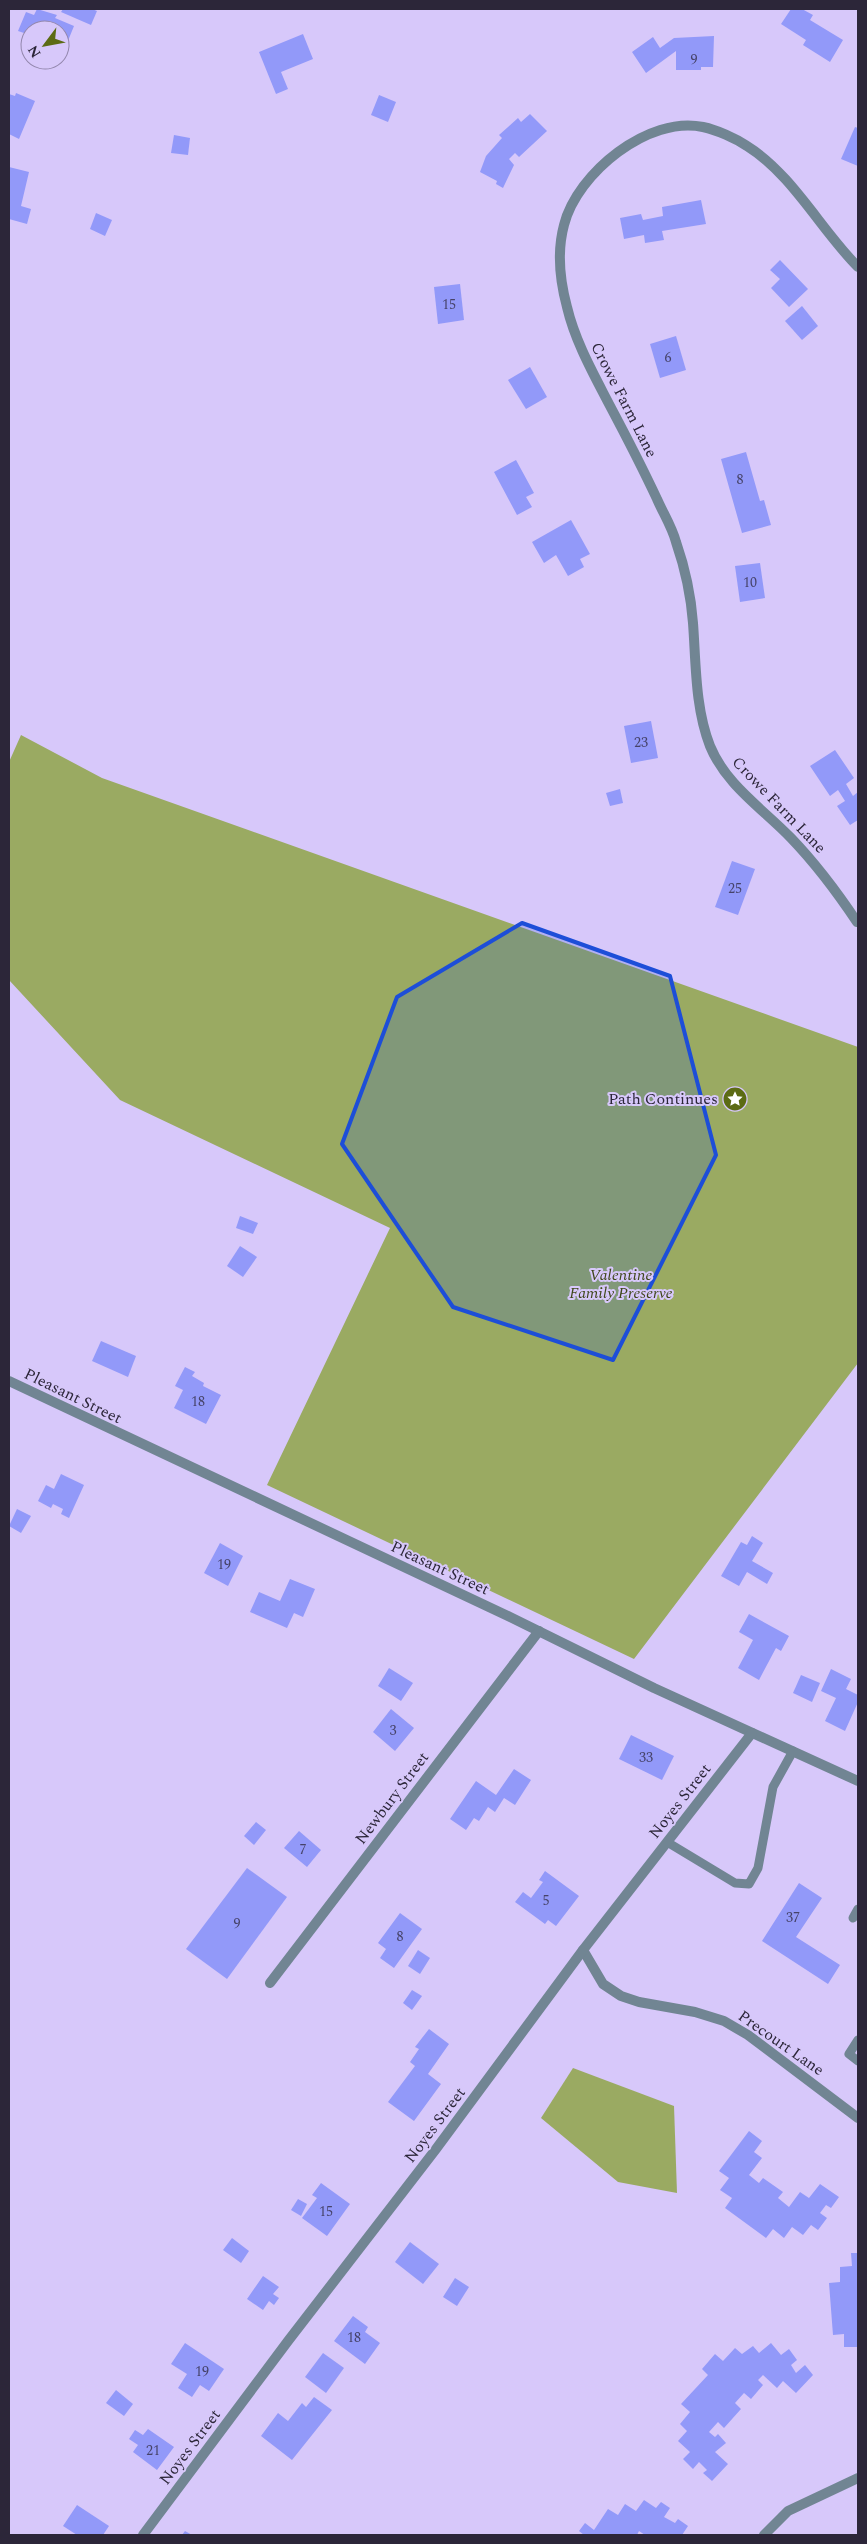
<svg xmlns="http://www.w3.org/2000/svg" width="867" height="2544" viewBox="0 0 867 2544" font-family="Spectral,serif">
<rect width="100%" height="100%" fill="#d7c8fa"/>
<!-- green -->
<g fill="#9aaa62">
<path d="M 21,735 L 102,778 L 858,1047 L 858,1363 L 634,1659 L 267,1485 L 390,1228 L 120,1100 L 9,980 L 9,762 Z"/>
<path d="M 573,2068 L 674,2106 L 677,2193 L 618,2182 L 541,2118 Z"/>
</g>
<!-- building -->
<g fill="#9299f9">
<path d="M 37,9 L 57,15 L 55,18 L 74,26 L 63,53 L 60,52 L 60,30 L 30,30 L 30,40 L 25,38 L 27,34 L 18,31 L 26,12 L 34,15 Z"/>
<path d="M 63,9 L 92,9 L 97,11 L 91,25 L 61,12 Z"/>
<path d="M 791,9 L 802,9 L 813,15 L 810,20 L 843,40 L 830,62 L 803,45 L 806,40 L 781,24 Z"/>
<path d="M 303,34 L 313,59 L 281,72 L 288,89 L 276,94 L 259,52 Z"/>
<path d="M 714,36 L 713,67 L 701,67 L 701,70 L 676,70 L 676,51 L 646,73 L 632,52 L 653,37 L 660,48 L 674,38 Z"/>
<path d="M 16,93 L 35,101 L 19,139 L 9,134 L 9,94 L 15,96 Z"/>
<path d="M 379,95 L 396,102 L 388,122 L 371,115 Z"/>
<path d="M 530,114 L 547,131 L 519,157 L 515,153 L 509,159 L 514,165 L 503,188 L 496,184 L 497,181 L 480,172 L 486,156 L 502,138 L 499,135 L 518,118 L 521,122 Z"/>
<path d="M 855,127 L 858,128 L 858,166 L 841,159 Z"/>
<path d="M 174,135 L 190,138 L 188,155 L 171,153 Z"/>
<path d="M 9,167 L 29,172 L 21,206 L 31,209 L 27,224 L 9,219 Z"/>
<path d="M 701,200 L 706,224 L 662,231 L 664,240 L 645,243 L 644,235 L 624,239 L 620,218 L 641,214 L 643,220 L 663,216 L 662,207 Z"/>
<path d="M 96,213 L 112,220 L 105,236 L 90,229 Z"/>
<path d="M 780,260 L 808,289 L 789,307 L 771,288 L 780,279 L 770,270 Z"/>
<path d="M 460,284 L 464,320 L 438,324 L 434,287 Z"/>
<path d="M 802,306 L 818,326 L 802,340 L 785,321 Z"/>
<path d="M 676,336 L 686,370 L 660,378 L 650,344 Z"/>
<path d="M 530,367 L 547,397 L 526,409 L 508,380 Z"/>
<path d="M 746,452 L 760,501 L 764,500 L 771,525 L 742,533 L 721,459 Z"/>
<path d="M 516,460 L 534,493 L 526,497 L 532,507 L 517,515 L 494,472 Z"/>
<path d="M 571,520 L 590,554 L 580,559 L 584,567 L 568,576 L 556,555 L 544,563 L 532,542 Z"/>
<path d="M 760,563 L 765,598 L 740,602 L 735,566 Z"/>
<path d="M 651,721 L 658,758 L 631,763 L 624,726 Z"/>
<path d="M 835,750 L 854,778 L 846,784 L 853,796 L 858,792 L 858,820 L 850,825 L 837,806 L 845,801 L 838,790 L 830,796 L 810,766 Z"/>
<path d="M 620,789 L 623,803 L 610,806 L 606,793 Z"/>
<path d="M 732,861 L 755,869 L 738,915 L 715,907 Z"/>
<path d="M 240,1216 L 258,1223 L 253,1234 L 236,1228 Z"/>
<path d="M 240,1246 L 257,1257 L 243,1277 L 227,1266 Z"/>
<path d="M 101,1341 L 136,1356 L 128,1377 L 92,1361 Z"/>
<path d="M 185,1367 L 195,1372 L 192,1376 L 204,1383 L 203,1386 L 221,1395 L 206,1424 L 174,1408 L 183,1390 L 175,1386 Z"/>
<path d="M 61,1474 L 84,1485 L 69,1518 L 61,1514 L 63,1509 L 53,1504 L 51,1508 L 38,1501 L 46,1485 L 54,1489 Z"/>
<path d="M 17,1509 L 31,1516 L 21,1533 L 9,1526 Z"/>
<path d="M 752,1536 L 763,1543 L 752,1561 L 773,1573 L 767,1584 L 747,1572 L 739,1586 L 721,1576 L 741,1542 L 747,1545 Z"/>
<path d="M 220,1543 L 243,1556 L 228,1586 L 204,1573 Z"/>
<path d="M 290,1579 L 315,1589 L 303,1617 L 294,1613 L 287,1628 L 250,1612 L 259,1592 L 280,1601 Z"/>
<path d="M 749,1614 L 789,1636 L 781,1651 L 776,1648 L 759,1680 L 738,1668 L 753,1640 L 739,1632 Z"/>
<path d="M 389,1668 L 413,1683 L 401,1701 L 378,1686 Z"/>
<path d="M 831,1669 L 851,1679 L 846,1689 L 858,1695 L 858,1702 L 845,1731 L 825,1721 L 836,1698 L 821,1691 Z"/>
<path d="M 801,1675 L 820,1683 L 812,1702 L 793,1693 Z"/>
<path d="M 391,1709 L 414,1728 L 395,1751 L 373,1732 Z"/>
<path d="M 631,1735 L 674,1756 L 662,1780 L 619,1759 Z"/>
<path d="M 514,1769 L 531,1780 L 515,1805 L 504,1798 L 495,1812 L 488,1807 L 479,1821 L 474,1818 L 466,1830 L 450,1819 L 476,1781 L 496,1795 Z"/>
<path d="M 256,1822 L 266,1830 L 254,1845 L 244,1836 Z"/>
<path d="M 299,1831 L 321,1850 L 307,1867 L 284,1848 Z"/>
<path d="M 247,1868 L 287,1897 L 227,1979 L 186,1949 Z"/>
<path d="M 545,1871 L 579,1896 L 556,1926 L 548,1920 L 545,1924 L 515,1902 L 523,1892 L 531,1898 L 543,1882 L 539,1880 Z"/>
<path d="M 799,1883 L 822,1898 L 796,1937 L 840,1965 L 828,1984 L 762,1941 Z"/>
<path d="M 400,1913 L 422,1929 L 394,1968 L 380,1958 L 386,1949 L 378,1943 Z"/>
<path d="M 418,1950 L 430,1958 L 420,1974 L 408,1966 Z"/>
<path d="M 412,1990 L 422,1996 L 412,2010 L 403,2003 Z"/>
<path d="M 429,2029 L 449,2044 L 428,2074 L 441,2084 L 414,2121 L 388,2102 L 415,2066 L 410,2062 L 419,2049 L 415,2047 Z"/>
<path d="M 749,2131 L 762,2141 L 754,2152 L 762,2158 L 749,2175 L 759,2183 L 763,2178 L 783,2192 L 778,2198 L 789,2207 L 800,2192 L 809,2198 L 820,2184 L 839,2197 L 831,2208 L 826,2205 L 820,2213 L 827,2218 L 818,2230 L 811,2225 L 803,2235 L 792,2227 L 784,2238 L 773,2229 L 766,2238 L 725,2208 L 732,2198 L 720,2190 L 729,2178 L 719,2171 Z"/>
<path d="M 321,2183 L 350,2204 L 327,2236 L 302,2218 L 317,2198 L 312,2195 Z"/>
<path d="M 298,2199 L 307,2204 L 301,2216 L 291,2210 Z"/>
<path d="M 232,2238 L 249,2251 L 241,2263 L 223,2250 Z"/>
<path d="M 410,2242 L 439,2264 L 423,2284 L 395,2262 Z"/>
<path d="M 851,2253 L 858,2253 L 858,2347 L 844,2347 L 844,2334 L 833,2335 L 829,2283 L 840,2282 L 840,2267 L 852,2266 Z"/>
<path d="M 263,2276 L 279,2287 L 273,2294 L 279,2298 L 274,2305 L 269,2301 L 263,2310 L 247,2299 Z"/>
<path d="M 455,2278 L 469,2287 L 457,2306 L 443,2297 Z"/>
<path d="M 353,2316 L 368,2327 L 365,2332 L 380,2343 L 365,2364 L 334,2341 Z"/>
<path d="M 185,2343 L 224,2369 L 209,2391 L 200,2385 L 192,2397 L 178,2388 L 187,2374 L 171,2364 Z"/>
<path d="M 771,2343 L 781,2355 L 789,2349 L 797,2360 L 791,2365 L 796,2373 L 805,2365 L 813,2375 L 796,2393 L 783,2381 L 777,2388 L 763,2375 L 758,2380 L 763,2385 L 751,2399 L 744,2393 L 735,2403 L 741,2409 L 724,2428 L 718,2422 L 709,2432 L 715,2437 L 718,2434 L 726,2443 L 715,2452 L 728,2464 L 712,2481 L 703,2473 L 707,2470 L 699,2462 L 693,2469 L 683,2459 L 690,2452 L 678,2441 L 687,2431 L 680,2424 L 690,2412 L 681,2404 L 708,2375 L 702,2369 L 715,2354 L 723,2361 L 735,2348 L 742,2354 L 753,2346 L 759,2353 Z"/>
<path d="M 323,2353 L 344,2368 L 326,2393 L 305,2377 Z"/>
<path d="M 116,2390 L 133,2404 L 124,2416 L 106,2403 Z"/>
<path d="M 314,2397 L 332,2410 L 292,2460 L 261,2436 L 278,2413 L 288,2421 L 302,2403 L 306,2407 Z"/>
<path d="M 148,2429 L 174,2447 L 157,2470 L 133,2452 L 138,2445 L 129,2439 L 135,2430 L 143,2435 Z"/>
<path d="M 644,2500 L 656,2508 L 661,2502 L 670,2508 L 664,2517 L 675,2523 L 678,2519 L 688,2526 L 682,2535 L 645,2535 L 639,2531 L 637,2535 L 584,2535 L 579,2531 L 585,2523 L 594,2530 L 608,2509 L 618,2515 L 625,2504 L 636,2511 Z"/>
<path d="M 77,2505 L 109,2526 L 103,2535 L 77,2535 L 63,2526 Z"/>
<path d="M 185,2531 L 192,2535 L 182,2535 Z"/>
</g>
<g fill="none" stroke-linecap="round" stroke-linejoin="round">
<!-- service -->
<g stroke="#718593" stroke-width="9">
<path d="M 667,1842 L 735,1883 L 749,1884 L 758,1868 L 773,1787 L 793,1751"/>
<path d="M 853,1918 L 858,1909"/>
<path d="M 858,2040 L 849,2054 L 858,2061"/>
</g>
<!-- minor -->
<g stroke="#718593" stroke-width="10">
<path d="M 857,922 C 837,892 816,864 791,838 C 762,808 726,785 710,746 C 695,708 696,663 693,623 C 691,596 685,568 676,542 C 672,527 663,513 657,499 C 642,467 626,436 609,404 C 593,373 575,341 567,307 C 560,281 557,251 564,225 C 577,173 649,115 703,127 C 717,130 735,138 747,146 C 792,174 821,230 858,267"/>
<path d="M 9,1381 L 508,1616 L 654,1688 L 858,1781"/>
<path d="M 583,1950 L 603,1984 L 621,1996 L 639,2002 L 695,2012 L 724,2021 L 748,2035 L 858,2118"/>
<path d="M 270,1983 L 539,1631"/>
<path d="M 143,2535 L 288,2341 L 436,2149 L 583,1950 L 752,1733"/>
<path d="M 764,2535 L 788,2511 L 858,2478"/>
</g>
</g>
<!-- marked area -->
<path fill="#1d4ed8" fill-opacity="0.2" stroke="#1d4ed8" stroke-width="4" stroke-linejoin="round" d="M 522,923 L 670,976 L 716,1155 L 613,1360 L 453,1307 L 342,1144 L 397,997 Z"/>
<!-- icons -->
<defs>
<symbol id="sight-disc" viewBox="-11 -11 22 22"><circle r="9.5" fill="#5c6b14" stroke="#d7c8fa"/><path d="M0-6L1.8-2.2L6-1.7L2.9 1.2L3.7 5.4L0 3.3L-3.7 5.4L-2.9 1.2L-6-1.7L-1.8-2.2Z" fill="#fff"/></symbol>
</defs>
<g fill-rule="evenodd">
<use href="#sight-disc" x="721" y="1085" width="28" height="28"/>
</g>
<g text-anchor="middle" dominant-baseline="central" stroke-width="4" stroke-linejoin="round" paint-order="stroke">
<!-- number labels -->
<g font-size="14" fill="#464369">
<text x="694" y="59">9</text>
<text x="449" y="304">15</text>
<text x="668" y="357">6</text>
<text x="740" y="479">8</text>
<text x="750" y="582">10</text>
<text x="641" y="742">23</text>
<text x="735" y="888">25</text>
<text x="198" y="1401">18</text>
<text x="224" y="1564">19</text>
<text x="393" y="1730">3</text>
<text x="646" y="1757">33</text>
<text x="303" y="1849">7</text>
<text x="546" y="1900">5</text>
<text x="793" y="1917">37</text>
<text x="237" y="1923">9</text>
<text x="400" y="1936">8</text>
<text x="326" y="2211">15</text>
<text x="354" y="2337">18</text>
<text x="202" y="2371">19</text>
<text x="153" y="2450">21</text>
</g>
<!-- street labels -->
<g font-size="16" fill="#2c2639" stroke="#d7c8fa">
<text transform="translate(624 400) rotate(63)">Crowe Farm Lane</text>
<text transform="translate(779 805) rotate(46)">Crowe Farm Lane</text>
<text transform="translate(73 1396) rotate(26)">Pleasant Street</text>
<text transform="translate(440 1568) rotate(25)">Pleasant Street</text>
<text transform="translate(392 1798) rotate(-53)">Newbury Street</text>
<text transform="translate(680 1801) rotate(-52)">Noyes Street</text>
<text transform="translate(781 2043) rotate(35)">Precourt Lane</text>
<text transform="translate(435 2125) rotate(-53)">Noyes Street</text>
<text transform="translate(190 2447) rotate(-53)">Noyes Street</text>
</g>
<!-- poi labels -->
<g font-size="16" fill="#2c2639" stroke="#d7c8fa" text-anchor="end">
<text x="718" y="1099">Path Continues</text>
</g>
<!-- park labels -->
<g font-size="16" font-style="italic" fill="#3f471a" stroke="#d7c8fa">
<text x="621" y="1275">Valentine<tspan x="621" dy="18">Family Preserve</tspan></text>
</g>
</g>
<!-- border -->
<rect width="867" height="2544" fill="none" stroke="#2c2639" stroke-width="20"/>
<!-- north arrow -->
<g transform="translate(45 45) rotate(238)"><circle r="24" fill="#d7c8fa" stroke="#9387ad"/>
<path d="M0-4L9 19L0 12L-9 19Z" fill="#5c6b14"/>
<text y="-8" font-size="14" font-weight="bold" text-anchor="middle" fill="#2c2639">N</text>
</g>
</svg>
